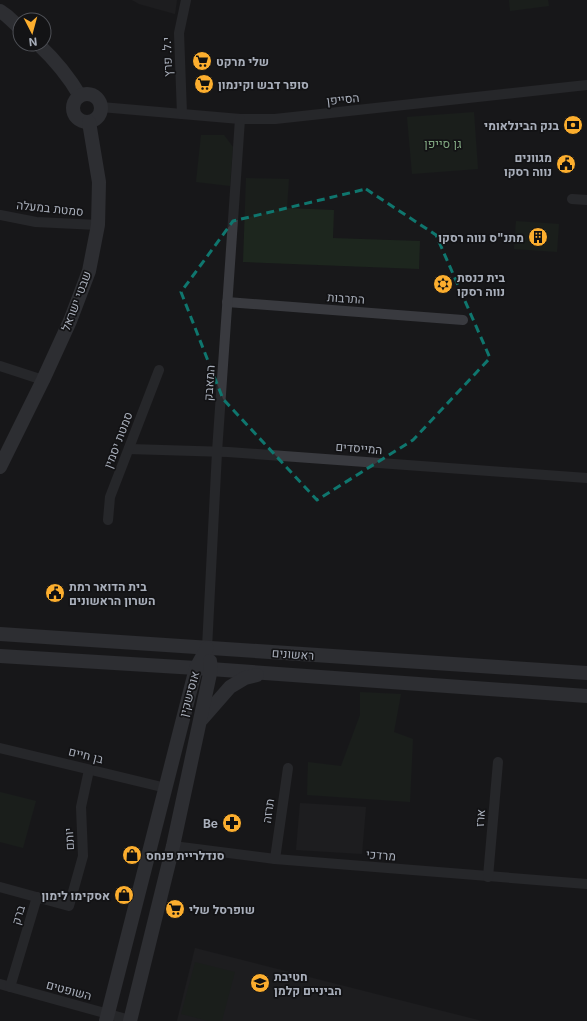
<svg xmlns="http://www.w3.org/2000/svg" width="587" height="1021" viewBox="0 0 587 1021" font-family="Inter,Heebo,sans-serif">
<rect width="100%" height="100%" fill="#18181a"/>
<!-- built -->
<g fill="#242427">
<path d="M 132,0 L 177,0 L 175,14 L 139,4 Z"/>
<path d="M 300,803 L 366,807 L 362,854 L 296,850 Z"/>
<path d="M 195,948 L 482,1021 L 177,1021 Z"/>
</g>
<!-- green -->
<g fill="#1d261e">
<path d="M 509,0 L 548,0 L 549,6 L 510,11 Z"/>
<path d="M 474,112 L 478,169 L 412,174 L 407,117 Z"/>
<path d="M 201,135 L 224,135 L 233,147 L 230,186 L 196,182 Z"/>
<path d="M 246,178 L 289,179 L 287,208 L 334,210 L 333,238 L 420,241 L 419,269 L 243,262 Z"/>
<path d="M 516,221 L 559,224 L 557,252 L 514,249 Z"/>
<path d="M 360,692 L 401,694 L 394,732 L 413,739 L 410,802 L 307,795 L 308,762 L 341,766 L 360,715 Z"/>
<path d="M 0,792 L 36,801 L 23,848 L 0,842 Z"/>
<path d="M 195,962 L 235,972 L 222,1021 L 208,1021 L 181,1014 Z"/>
</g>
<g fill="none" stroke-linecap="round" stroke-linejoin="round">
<!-- street -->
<g stroke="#393a3f" stroke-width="10">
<path d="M 101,107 L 240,119 L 275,119 L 587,85"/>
<path d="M 182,114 L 179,33 L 186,0"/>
<path d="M 572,199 L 587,200"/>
<path d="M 0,215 L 36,222 L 98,225"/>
<path d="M 227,302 L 463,320"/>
<path d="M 0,366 L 43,380"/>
<path d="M 129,449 L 228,452 L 587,478"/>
<path d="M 108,520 L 110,497 L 159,370"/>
<path d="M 207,648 L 217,452 L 240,119"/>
<path d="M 0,748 L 166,788"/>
<path d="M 173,846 L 275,859 L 587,884"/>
<path d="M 275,859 L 288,768"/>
<path d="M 488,877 L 498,762"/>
<path d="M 0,887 L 69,906 L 83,856 L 81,807 L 89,770"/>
<path d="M 0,984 L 130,1020"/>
<path d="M 10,987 L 37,897"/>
</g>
<!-- secondary -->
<g stroke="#474950" stroke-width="14">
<path d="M 0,11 L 7,16 L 20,28"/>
<path d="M 38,44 C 54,59 69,77 80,96"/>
<circle cx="87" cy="108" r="14"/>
<path d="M 0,467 L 43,380 L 70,321 L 89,271 L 98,225 L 99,182 L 89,122"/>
<path d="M 0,634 L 587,673"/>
<path d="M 0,656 L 196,668 L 587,696"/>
<path d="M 202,719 L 230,687 L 245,678 L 257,675"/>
<path d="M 106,1021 L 196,668 L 207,648"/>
<path d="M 130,1021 L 173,846 L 211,669 L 210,661"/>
</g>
</g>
<!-- marked area -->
<path d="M0 0H587V1021H0ZM 366,189 L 436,235 L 490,358 L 413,440 L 317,500 L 223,399 L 181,292 L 233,221 Z" fill="#18181a" fill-opacity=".55" fill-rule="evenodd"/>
<path fill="none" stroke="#0f766e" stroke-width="3" stroke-dasharray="8 5" stroke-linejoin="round" d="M 366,189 L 436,235 L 490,358 L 413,440 L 317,500 L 223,399 L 181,292 L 233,221 Z"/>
<!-- icons -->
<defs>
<symbol id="supermarket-disc" viewBox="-11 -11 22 22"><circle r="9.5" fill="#fcae2e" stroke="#131315"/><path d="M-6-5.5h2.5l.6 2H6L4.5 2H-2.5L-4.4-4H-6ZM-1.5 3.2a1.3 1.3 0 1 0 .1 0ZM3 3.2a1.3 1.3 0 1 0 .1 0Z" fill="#111"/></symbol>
<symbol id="bank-disc" viewBox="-11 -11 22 22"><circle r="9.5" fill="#fcae2e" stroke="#131315"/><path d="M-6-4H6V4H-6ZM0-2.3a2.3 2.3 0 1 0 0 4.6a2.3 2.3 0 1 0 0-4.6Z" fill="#111"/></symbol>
<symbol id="civic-disc" viewBox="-11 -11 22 22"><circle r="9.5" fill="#fcae2e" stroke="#131315"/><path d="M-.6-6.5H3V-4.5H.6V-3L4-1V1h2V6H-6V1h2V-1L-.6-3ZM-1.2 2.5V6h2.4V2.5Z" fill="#111"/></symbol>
<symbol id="building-disc" viewBox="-11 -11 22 22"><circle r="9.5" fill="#fcae2e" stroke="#131315"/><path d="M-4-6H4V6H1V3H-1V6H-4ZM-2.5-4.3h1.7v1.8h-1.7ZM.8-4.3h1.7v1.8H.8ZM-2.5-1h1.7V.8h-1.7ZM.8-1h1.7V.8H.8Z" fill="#111"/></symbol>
<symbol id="synagogue-disc" viewBox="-11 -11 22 22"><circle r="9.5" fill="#fcae2e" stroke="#131315"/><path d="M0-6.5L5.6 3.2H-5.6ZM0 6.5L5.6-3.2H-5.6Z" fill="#111"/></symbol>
<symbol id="pharmacy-disc" viewBox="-11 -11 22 22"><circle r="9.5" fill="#fcae2e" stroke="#131315"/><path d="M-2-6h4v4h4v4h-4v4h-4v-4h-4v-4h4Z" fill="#111"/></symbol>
<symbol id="shop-disc" viewBox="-11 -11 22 22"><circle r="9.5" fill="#fcae2e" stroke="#131315"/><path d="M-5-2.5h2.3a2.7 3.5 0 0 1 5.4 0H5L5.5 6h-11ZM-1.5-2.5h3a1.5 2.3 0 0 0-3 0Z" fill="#111"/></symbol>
<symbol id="school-disc" viewBox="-11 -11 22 22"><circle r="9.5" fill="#fcae2e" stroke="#131315"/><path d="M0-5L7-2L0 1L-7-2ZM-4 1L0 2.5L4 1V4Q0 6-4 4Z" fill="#111"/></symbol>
</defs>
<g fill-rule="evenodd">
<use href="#supermarket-disc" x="191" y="50" width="22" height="22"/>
<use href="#supermarket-disc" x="193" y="73" width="22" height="22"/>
<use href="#bank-disc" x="562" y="114" width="22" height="22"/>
<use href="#civic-disc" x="555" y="153" width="22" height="22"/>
<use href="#building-disc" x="527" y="226" width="22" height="22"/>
<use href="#synagogue-disc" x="432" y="273" width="22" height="22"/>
<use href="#civic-disc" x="44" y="582" width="22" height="22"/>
<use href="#pharmacy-disc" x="221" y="812" width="22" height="22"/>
<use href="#shop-disc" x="121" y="844" width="22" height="22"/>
<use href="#shop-disc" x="113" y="884" width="22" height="22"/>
<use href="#supermarket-disc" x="164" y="898" width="22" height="22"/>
<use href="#school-disc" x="249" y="972" width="22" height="22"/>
</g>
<g text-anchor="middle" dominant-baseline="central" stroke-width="3.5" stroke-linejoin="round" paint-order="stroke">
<!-- street labels -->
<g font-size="12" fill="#a9afbb" stroke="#131315">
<text transform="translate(167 57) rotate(-92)">י.ל. פרץ</text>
<text transform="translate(343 99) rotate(-6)">הסייפן</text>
<text transform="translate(50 208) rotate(6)">סמטת במעלה</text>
<text transform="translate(346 298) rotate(4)">התרבות</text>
<text transform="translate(76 301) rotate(-69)">שבטי ישראל</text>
<text transform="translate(209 383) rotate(-86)">המאבק</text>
<text transform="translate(118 440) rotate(-69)">סמטת יסמין</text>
<text transform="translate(359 448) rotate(4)">המייסדים</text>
<text transform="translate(293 654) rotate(4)">ראשונים</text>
<text transform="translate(189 694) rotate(-75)">אוסישקין</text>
<text transform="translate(86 755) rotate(14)">בן חיים</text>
<text transform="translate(268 811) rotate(-82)">תרזה</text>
<text transform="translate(480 818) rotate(-85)">ארז</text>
<text transform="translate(69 839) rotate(-93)">יותם</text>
<text transform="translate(381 855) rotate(5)">מרדכי</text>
<text transform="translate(18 915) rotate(-73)">ברק</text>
<text transform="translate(69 990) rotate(15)">השופטים</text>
</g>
<!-- poi labels -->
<g font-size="12" font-weight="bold" fill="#a9afbb" stroke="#131315" text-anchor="start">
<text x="216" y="61">שלי מרקט</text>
<text x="218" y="84">סופר דבש וקינמון</text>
<text x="559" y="125" text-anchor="end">בנק הבינלאומי</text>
<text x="552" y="157" text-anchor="end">מגוונים<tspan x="552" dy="14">נווה רסקו</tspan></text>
<text x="524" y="237" text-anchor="end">מתנ"ס נווה רסקו</text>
<text x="457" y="277">בית כנסת<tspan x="457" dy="14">נווה רסקו</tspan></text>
<text x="69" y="586">בית הדואר רמת<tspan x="69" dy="14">השרון הראשונים</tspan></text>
<text x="218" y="823" text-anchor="end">Be</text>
<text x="146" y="855">סנדלריית פנחס</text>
<text x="110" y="895" text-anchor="end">אסקימו לימון</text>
<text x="189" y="909">שופרסל שלי</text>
<text x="274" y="976">חטיבת<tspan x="274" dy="14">הביניים קלמן</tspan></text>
</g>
<!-- park labels -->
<g font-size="12" fill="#80a780" stroke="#131315">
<text x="443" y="143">גן סייפן</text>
</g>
</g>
<!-- north arrow -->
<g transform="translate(32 32) rotate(174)"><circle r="19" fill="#131315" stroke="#4f5157"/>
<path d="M0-3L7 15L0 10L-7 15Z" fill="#fcae2e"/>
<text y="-6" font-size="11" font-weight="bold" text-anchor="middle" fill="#a9afbb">N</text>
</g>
</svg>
